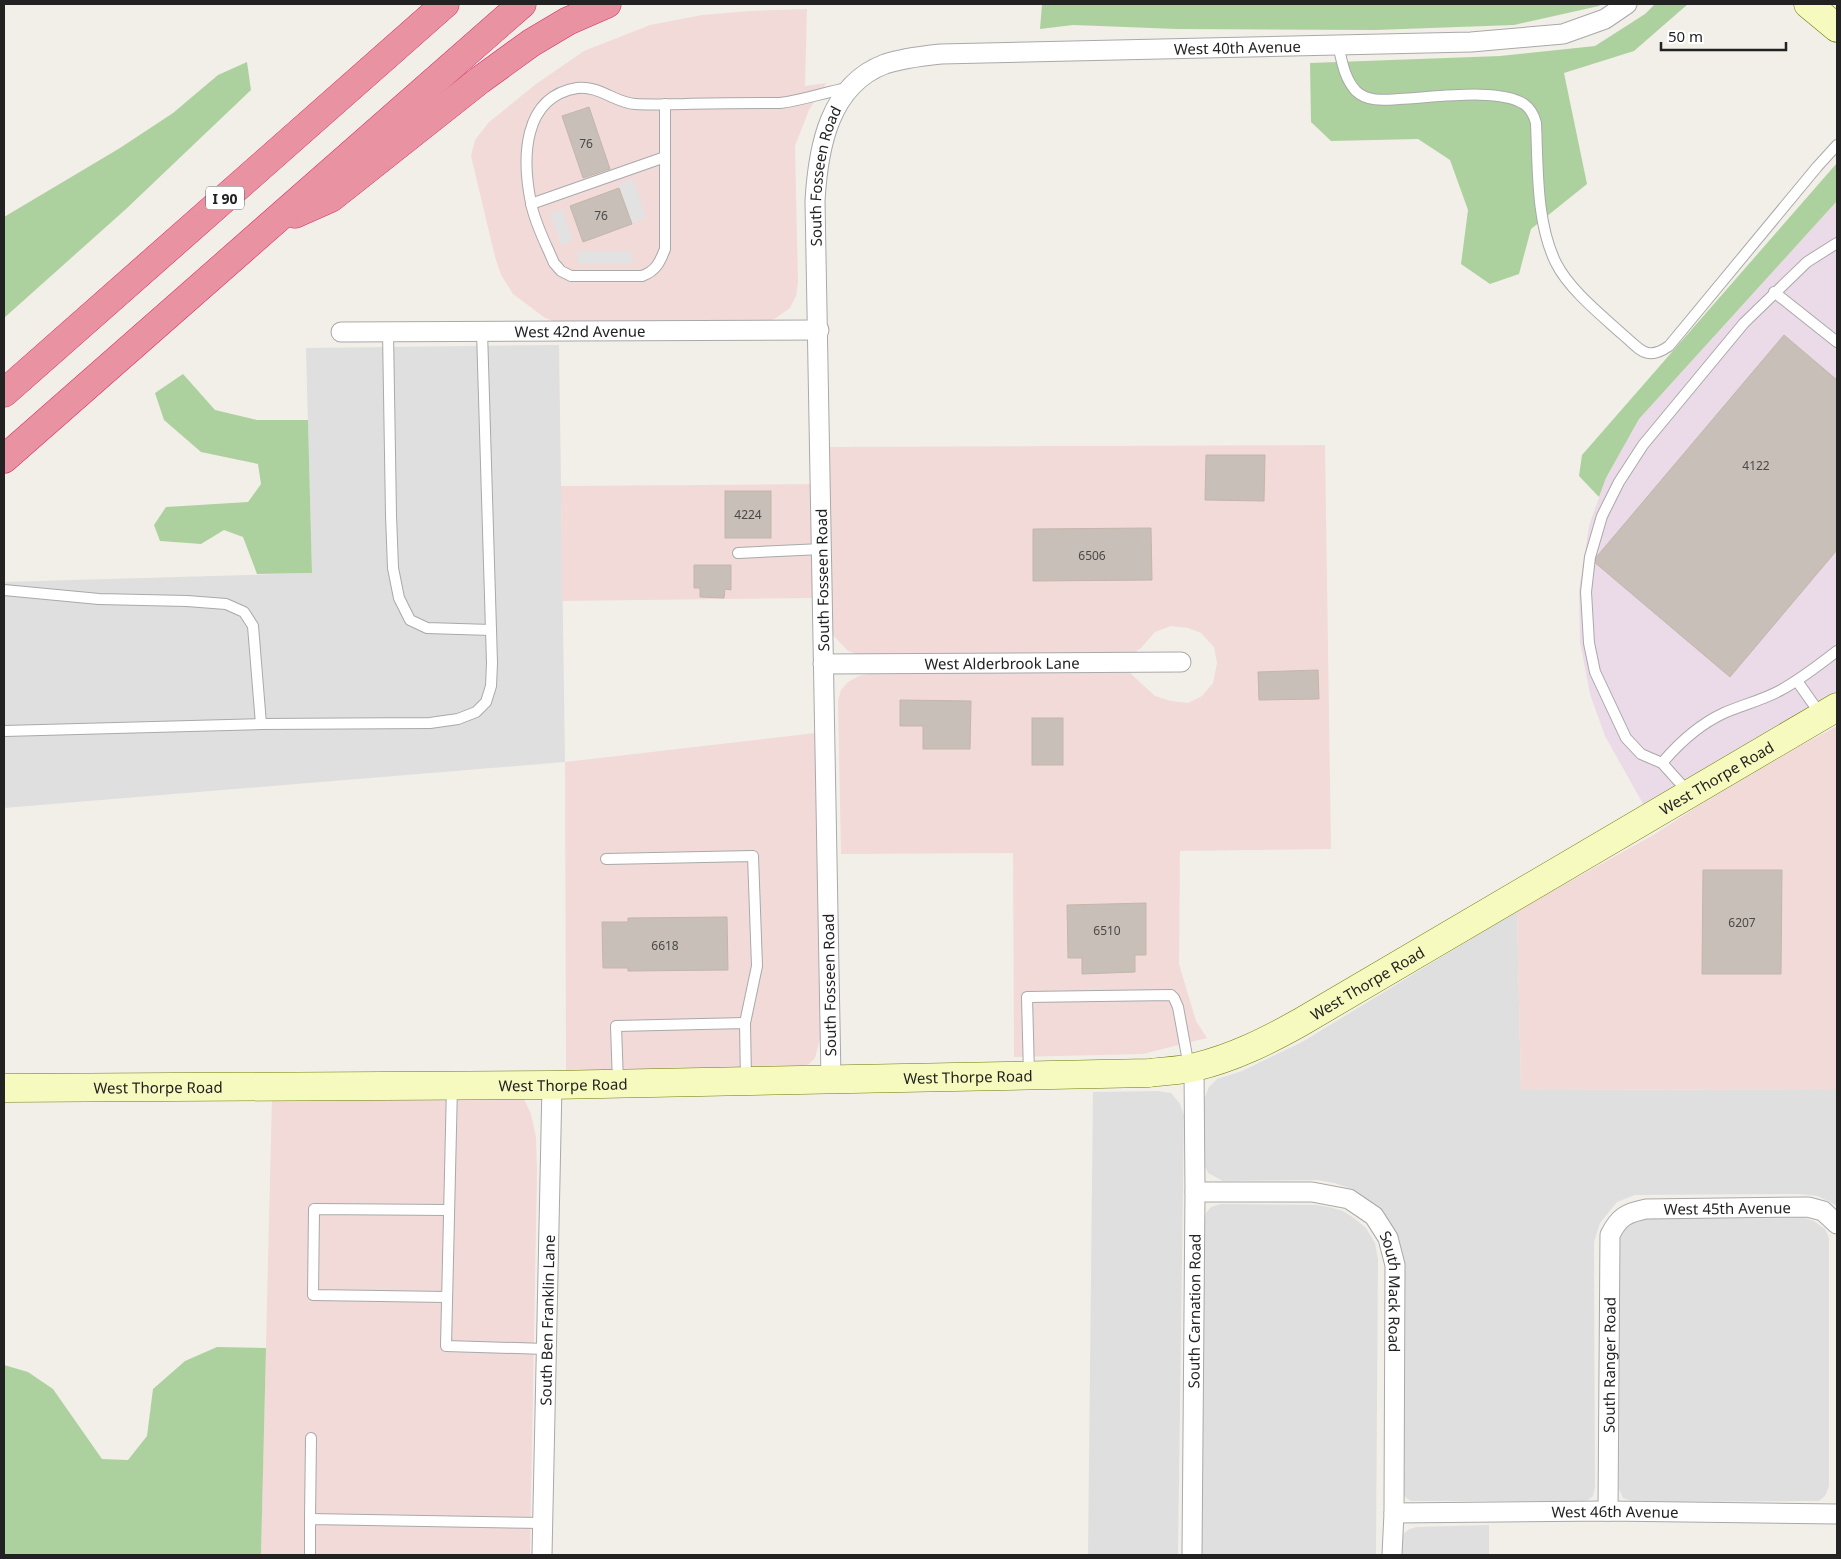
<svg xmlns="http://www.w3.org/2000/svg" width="1841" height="1559" viewBox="0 0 1841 1559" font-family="'Noto Sans',sans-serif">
<rect width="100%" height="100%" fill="#f2efe9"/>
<!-- residential -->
<g fill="#e0dfdf">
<path d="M 559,345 L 565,762 L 4,808 L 4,582 L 312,573 L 306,348 Z"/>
<path d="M 1517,911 L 1521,1090 L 1837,1089 L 1837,1206 L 1818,1196 L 1798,1194 L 1635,1195 L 1617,1202 L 1600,1223 L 1594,1242 L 1595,1488 L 1593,1496 L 1588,1500 L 1583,1501 L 1411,1501 L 1406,1498 L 1402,1489 L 1404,1269 L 1402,1252 L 1396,1232 L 1389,1221 L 1378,1207 L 1352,1189 L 1334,1183 L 1317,1180 L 1223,1181 L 1208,1173 L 1204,1164 L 1204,1099 L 1209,1087 L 1217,1079 L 1242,1071 L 1302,1042 Z"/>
<path d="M 1158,1091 L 1171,1093 L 1180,1104 L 1184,1115 L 1178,1555 L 1088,1555 L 1093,1092 Z"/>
<path d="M 1221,1204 L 1316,1205 L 1329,1207 L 1343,1211 L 1354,1218 L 1366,1228 L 1375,1243 L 1378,1259 L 1376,1555 L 1200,1555 L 1205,1219 L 1206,1213 L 1211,1207 Z"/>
<path d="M 1805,1218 L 1814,1221 L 1825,1229 L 1829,1238 L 1829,1486 L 1825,1496 L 1819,1501 L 1635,1502 L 1623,1498 L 1619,1489 L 1620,1232 L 1628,1223 L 1639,1219 Z"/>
<path d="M 1489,1525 L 1489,1555 L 1401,1555 L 1400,1547 L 1404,1533 L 1410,1529 L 1416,1527 Z"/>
</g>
<!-- commercial -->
<g fill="#f2dad9">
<path d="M 807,9 L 805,86 L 826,83 L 809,110 L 795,146 L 798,283 L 796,296 L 790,308 L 776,318 L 763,324 L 559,323 L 545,318 L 513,294 L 501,275 L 495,257 L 471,156 L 475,140 L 488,123 L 536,84 L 584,51 L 650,25 L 702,15 L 750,11 Z"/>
<path d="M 1325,445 L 1331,849 L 1180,851 L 1179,964 L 1196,1021 L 1207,1038 L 1143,1054 L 1014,1057 L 1013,853 L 841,854 L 838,701 L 841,690 L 848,682 L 859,676 L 872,673 L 1130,673 L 1155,696 L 1171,701 L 1188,703 L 1202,696 L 1213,683 L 1217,663 L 1214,647 L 1201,633 L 1188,628 L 1171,626 L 1155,632 L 1141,648 L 1132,654 L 859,655 L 848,651 L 829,631 L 827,447 Z"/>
<path d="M 812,484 L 814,598 L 562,601 L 561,486 Z"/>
<path d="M 1837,726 L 1837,1089 L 1521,1090 L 1517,911 L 1655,834 L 1698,806 L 1800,746 Z"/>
<path d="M 815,733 L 820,1039 L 815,1058 L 809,1064 L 791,1071 L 566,1076 L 565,762 Z"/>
<path d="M 515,1094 L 524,1099 L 531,1114 L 536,1137 L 537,1172 L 530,1555 L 261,1555 L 272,1096 Z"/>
</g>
<!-- industrial -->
<path fill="#ebdbe8" d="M 1837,201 L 1837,698 L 1647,811 L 1605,736 L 1590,694 L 1580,642 L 1579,590 L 1589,526 L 1606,478 L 1639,419 Z"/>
<!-- forest -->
<g fill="#add19e">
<path d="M 1042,4 L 1601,4 L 1599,6 L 1514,25 L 1375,30 L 1177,29 L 1073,25 L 1040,29 Z"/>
<path d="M 1655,4 L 1688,4 L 1634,51 L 1564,73 L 1587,184 L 1531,229 L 1519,274 L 1490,284 L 1461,264 L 1468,210 L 1450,160 L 1418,139 L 1331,141 L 1311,122 L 1310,63 L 1500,56 L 1595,46 L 1645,14 Z"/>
<path d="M 247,62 L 251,90 L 126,209 L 4,318 L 4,217 L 120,148 L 173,113 L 218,75 Z"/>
<path d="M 1837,163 L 1837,201 L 1639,419 L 1606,478 L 1599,497 L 1579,476 L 1582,455 Z"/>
<path d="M 183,374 L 215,410 L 257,420 L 308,420 L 312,573 L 257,574 L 243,537 L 224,530 L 201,544 L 160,541 L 154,525 L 166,507 L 248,502 L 261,484 L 258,464 L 201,452 L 164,420 L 155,393 Z"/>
<path d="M 217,1347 L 266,1348 L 261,1555 L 4,1555 L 4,1365 L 28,1372 L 53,1389 L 102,1459 L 128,1460 L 147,1436 L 153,1389 L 185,1361 Z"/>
</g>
<!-- parking -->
<g fill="#e2e2e2">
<path d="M 633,179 L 646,218 L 632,223 L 618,184 Z"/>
<path d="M 562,209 L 573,241 L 561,245 L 550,213 Z"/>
<path d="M 632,251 L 632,264 L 578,264 L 578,252 Z"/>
</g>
<!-- building -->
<g fill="#c7bfb8" stroke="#c4b6ab">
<path d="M 589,107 L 610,169 L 583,178 L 562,116 Z"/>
<path d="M 619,188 L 632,224 L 583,242 L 570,206 Z"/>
<path d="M 1784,335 L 1837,380 L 1837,550 L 1730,677 L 1593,561 Z"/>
<path d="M 1206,455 L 1265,455 L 1264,501 L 1205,500 Z"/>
<rect x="725" y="491" width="46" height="47"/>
<path d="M 1151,528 L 1152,580 L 1033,581 L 1033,529 Z"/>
<path d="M 694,565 L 731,565 L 731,590 L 725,589 L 724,598 L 700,597 L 700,588 L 694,588 Z"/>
<path d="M 1318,670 L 1319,699 L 1259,700 L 1258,672 Z"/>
<path d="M 900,700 L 971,701 L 970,749 L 923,749 L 923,726 L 900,726 Z"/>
<rect x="1032" y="718" width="31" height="47"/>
<path d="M 1703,870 L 1782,870 L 1781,974 L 1702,974 Z"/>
<path d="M 1146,903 L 1146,955 L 1135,955 L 1135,972 L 1082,974 L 1082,958 L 1068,958 L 1067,905 Z"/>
<path d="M 727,917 L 728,970 L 628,971 L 628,968 L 603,968 L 602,922 L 628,922 L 628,918 Z"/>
</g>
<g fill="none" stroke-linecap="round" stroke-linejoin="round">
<defs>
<g id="lane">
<path d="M 1338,45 C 1342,61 1344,78 1356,91 C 1367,102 1385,100 1399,99 C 1430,98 1499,87 1524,104 C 1531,109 1534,115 1536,123 C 1538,167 1536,223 1556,263 C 1569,289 1600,314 1621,333 C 1640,349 1646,362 1669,346 L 1817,167 L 1837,145"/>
<path d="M 665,104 L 665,249 C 660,262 656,271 642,276 L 571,276 L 561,271 L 554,263 C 546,244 535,224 531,203 C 522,159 522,97 577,88 C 598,85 616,103 635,104 C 652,105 668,104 685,104 C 716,103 748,103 780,103 C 804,100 825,92 848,88"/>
<path d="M 531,204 L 665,157"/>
<path d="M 1774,292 L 1837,342"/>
<path d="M 388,332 L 391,515 L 393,568 L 399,598 L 410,620 L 427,628 L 491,630"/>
<path d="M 738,553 L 822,549"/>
<path d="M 4,590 L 99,599 L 187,601 L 226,604 L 244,612 L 253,626 L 261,724"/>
<path d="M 1797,681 L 1821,715"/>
<path d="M 4,731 L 261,724 L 430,723 L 458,719 L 476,712 L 486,702 L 491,686 L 492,663 L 482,331"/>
<path d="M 1662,763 C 1679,743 1700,724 1724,713 C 1742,705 1763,700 1781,690 C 1801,679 1819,665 1837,651"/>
<path d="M 1689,793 L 1662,763 L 1641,754 L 1626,738 L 1595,672 L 1589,643 L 1586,592 L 1590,557 L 1602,516 L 1619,482 L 1643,445 L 1744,323 L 1807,262 L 1837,243"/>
<path d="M 606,859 L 753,856 L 757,966 L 745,1023"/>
<path d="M 1029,1074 L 1027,997 L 1171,995 L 1174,998 L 1178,1007 L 1189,1067"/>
<path d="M 618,1083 L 616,1026 L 745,1023 L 746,1081"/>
<path d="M 452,1086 L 446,1346 L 546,1349"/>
<path d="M 447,1297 L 313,1295 L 314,1209 L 449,1210"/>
<path d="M 310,1519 L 311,1438"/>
<path d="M 310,1555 L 310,1519 L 543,1523"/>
</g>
<g id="street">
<path id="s1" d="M 341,332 L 819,330"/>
<path id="s2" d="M 823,664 L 1181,662"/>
<path id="s3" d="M 831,1079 L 815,201 C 818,148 829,85 885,64 C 903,58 923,56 941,54 L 1471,42 L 1563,34 L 1605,19 L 1627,4"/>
<path id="s4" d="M 1195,1192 L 1312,1192 L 1349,1199 L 1374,1216 L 1388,1238 L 1395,1265 L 1394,1513 L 1392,1555"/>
<path id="s5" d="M 1608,1511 L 1610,1235 C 1619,1217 1626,1213 1646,1209 L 1808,1207 L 1823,1211 L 1837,1224"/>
<path id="s6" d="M 1394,1513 L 1608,1511 L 1837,1514"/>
<path id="s7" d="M 542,1555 L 552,1085"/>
<path id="s8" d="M 1192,1555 L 1195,1192 L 1194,1068"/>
</g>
<g id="secondary">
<path d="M 1808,4 L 1837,28"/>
<path id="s9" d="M 4,1088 L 552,1085 L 1149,1073 C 1164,1071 1180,1071 1195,1067 C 1233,1058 1267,1041 1301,1022 L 1837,707"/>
</g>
<g id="highway">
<path d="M 295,214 L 331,198 L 480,80 L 531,43 L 568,21 L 607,4"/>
<path d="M 4,393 L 445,4"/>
<path d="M 4,459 L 522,4"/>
</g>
</defs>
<!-- lane casing -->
<use href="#lane" stroke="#a9a9a9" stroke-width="12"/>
<!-- street casing -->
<use href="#street" stroke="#a9a9a9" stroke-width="21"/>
<!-- secondary casing -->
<use href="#secondary" stroke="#707d05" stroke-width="29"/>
<!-- highway casing -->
<use href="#highway" stroke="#dc2a67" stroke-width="29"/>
<!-- lane -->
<use href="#lane" stroke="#fff" stroke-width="10"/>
<!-- street -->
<use href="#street" stroke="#fff" stroke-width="19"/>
<!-- secondary -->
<use href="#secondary" stroke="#f7fabf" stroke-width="28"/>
<!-- highway -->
<use href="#highway" stroke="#e892a2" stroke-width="28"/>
</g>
<g text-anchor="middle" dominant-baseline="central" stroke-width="5" stroke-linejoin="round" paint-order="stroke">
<!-- number labels -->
<g font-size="12" fill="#4b4948">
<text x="586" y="143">76</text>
<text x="601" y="215">76</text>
<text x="1756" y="465">4122</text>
<text x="748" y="514">4224</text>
<text x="1092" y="555">6506</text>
<text x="1742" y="922">6207</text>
<text x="1107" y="930">6510</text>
<text x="665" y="945">6618</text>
</g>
<!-- shield labels -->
<rect fill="#fff" stroke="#646464" stroke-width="1" x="206" y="186.5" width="38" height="23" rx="4"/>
<g font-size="14" font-weight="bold" fill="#222">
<text x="225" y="198">I 90</text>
</g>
<!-- street labels -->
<g font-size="15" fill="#222" stroke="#fff">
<text stroke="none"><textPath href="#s3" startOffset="1395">West 40th Avenue</textPath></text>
<text stroke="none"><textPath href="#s3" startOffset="904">South Fosseen Road</textPath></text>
<text stroke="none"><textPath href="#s1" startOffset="239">West 42nd Avenue</textPath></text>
<text transform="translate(822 580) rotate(-91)">South Fosseen Road</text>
<text stroke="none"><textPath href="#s2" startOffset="179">West Alderbrook Lane</textPath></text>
<text stroke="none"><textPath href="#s9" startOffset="1789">West Thorpe Road</textPath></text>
<text stroke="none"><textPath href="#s9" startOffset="1384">West Thorpe Road</textPath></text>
<text transform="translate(829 985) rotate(-91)">South Fosseen Road</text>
<text stroke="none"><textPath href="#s9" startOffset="964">West Thorpe Road</textPath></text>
<text stroke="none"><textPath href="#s9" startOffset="559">West Thorpe Road</textPath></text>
<text stroke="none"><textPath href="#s9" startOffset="154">West Thorpe Road</textPath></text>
<text stroke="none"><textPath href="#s5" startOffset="404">West 45th Avenue</textPath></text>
<text stroke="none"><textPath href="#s4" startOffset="265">South Mack Road</textPath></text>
<text stroke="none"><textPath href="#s8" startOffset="244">South Carnation Road</textPath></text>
<text stroke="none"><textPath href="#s7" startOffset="235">South Ben Franklin Lane</textPath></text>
<text stroke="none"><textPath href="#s5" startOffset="146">South Ranger Road</textPath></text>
<text stroke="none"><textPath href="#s6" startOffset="221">West 46th Avenue</textPath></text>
</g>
</g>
<!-- border -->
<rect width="1841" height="1559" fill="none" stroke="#222222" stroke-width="10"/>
<!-- scale -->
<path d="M1661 42v8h125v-8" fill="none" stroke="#222222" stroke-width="2.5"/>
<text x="1668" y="42" font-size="15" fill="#222222" stroke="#ffffff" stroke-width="4" paint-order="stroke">50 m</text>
</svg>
